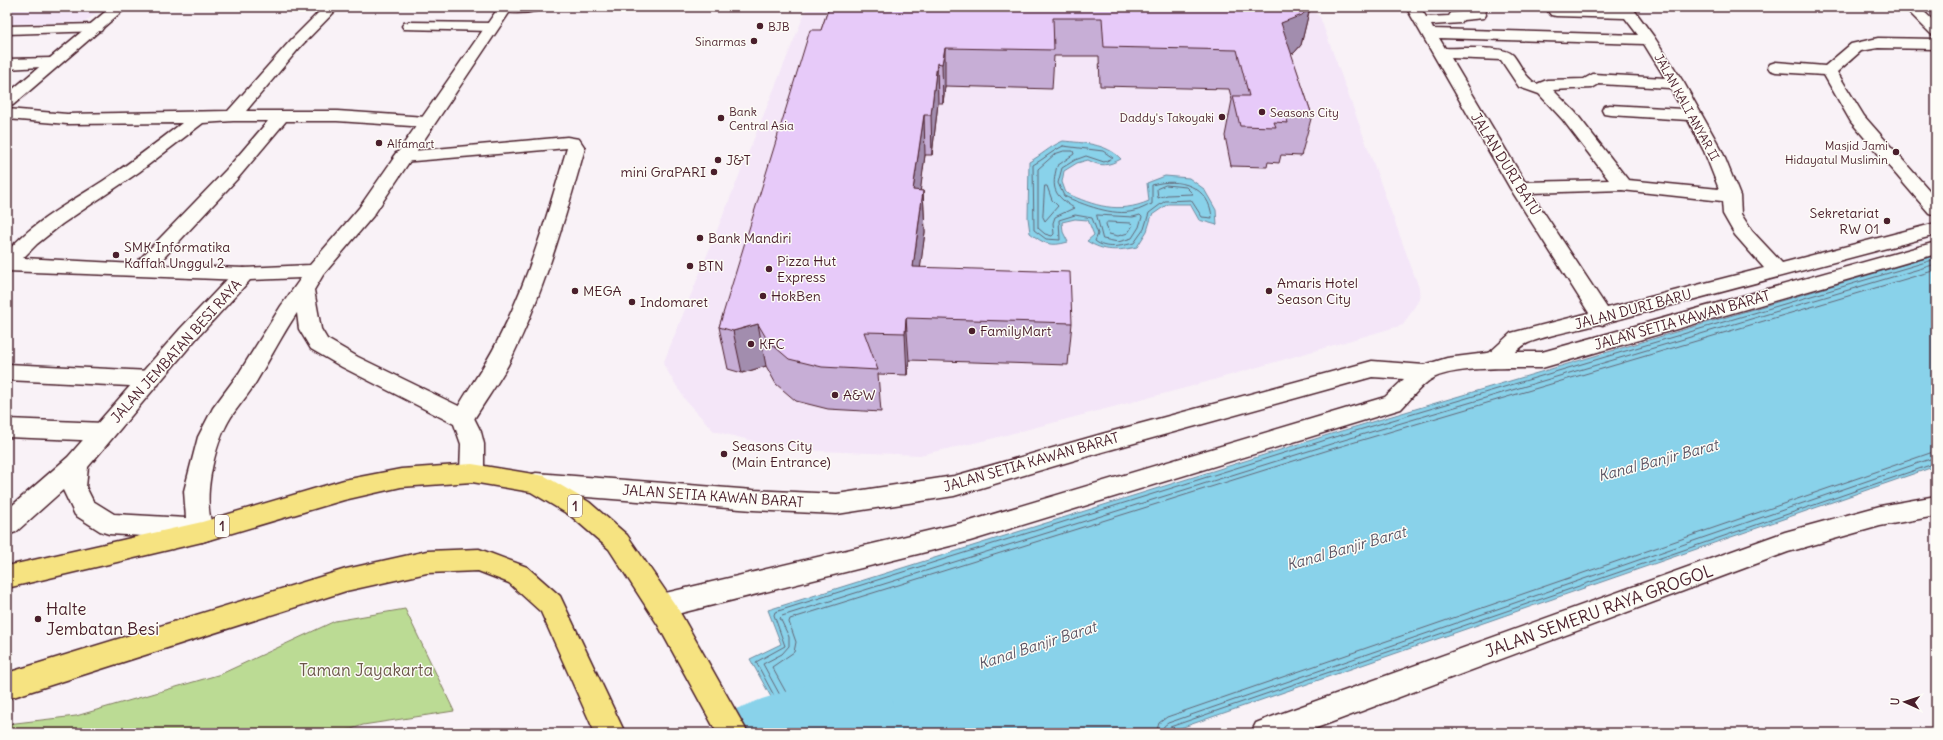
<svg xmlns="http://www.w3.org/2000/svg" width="1943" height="740" viewBox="0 0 1943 740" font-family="Delius,sans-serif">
<rect width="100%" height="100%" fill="#f9f2f7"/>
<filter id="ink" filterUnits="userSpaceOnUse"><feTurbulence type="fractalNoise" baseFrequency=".025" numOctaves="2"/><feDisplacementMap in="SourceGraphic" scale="8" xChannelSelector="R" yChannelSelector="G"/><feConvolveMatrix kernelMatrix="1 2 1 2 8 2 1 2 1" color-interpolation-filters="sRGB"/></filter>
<g filter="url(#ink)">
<!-- built -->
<g fill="#f4e6f8">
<path d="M 7,7 L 104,7 L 85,22 L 7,24 Z"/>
<path d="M 815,7 L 1309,8 L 1320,17 L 1419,288 L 1420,298 L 1403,325 L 1189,387 L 987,440 L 920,455 L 819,451 L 761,443 L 714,431 L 686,401 L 663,364 L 806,10 Z"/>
</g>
<!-- green -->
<path fill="#bbdb94" stroke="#827d60" d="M 405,609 L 454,711 L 363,725 L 340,733 L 7,733 L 7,724 L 76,716 L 221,674 L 335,621 Z"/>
<!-- water -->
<g fill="#89d2ea" stroke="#708a9e">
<path d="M 1063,141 C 1083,143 1106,143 1121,159 C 1108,166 1101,167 1088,160 L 1077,163 L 1064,171 L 1062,182 L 1066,193 C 1094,206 1119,214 1149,201 L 1147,183 L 1165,176 L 1189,178 L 1204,189 L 1216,210 L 1217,225 L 1199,220 L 1190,204 L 1168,204 L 1152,215 L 1147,231 L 1137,247 C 1118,251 1104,252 1087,241 L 1094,235 L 1088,220 L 1075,219 L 1062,222 L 1063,232 L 1068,242 C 1050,247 1044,244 1030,233 L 1028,218 L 1029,162 C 1042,155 1049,147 1063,141 Z"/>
<path d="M 1936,255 L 1936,466 L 1166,733 L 791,733 L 750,659 L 781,644 L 768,610 L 1331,434 Z"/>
</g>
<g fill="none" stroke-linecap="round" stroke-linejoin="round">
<!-- shore -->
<g stroke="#636777" stroke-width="1">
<path d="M 1063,146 L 1103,151 L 1113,158 L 1104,162 L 1086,156 L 1075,160 L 1062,168 L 1058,183 L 1064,196 C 1082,204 1114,217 1134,211 C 1140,210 1146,206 1152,204 L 1152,185 C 1179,177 1210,186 1212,218 L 1202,217 L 1191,200 L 1165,201 L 1149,213 L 1144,229 L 1134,243 C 1121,246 1106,250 1095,241 L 1098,234 L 1092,218 L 1075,215 L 1059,220 L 1060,240 L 1046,239 L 1034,230 L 1033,165 C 1044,159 1052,151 1063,146 Z"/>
<path d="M 1064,151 L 1073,151 L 1074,154 L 1057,166 C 1051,189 1054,195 1074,208 L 1055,217 L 1053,223 L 1054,234 L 1052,236 L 1045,234 L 1038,228 L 1038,169 L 1055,154 Z"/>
<path d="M 1166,185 L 1186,187 L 1193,194 L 1167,195 L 1158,198 L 1157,189 Z"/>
<path d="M 1045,186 L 1047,186 L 1052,200 L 1058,206 L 1045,221 L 1043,217 Z"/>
<path d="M 1097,215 L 1133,217 L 1140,215 L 1142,217 L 1139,227 L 1132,238 L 1118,242 L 1103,239 Z"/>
<path d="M 1108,222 L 1131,223 L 1133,225 L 1128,233 L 1118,236 L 1109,234 L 1106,224 Z"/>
<path d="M 794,733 L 756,662 L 785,646 L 774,615 L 775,612 L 1332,438 L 1936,259"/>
<path d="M 799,733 L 798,728 L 763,664 L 782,654 L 789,646 L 789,637 L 780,618 L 782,616 L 1334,443 L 1936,264"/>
<path d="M 805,733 L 804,725 L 772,667 L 794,652 L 796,642 L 789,622 L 790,619 L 1335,448 L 1936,270"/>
<path d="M 1156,733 L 1159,723 L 1167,717 L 1936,451"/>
<path d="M 1162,733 L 1164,726 L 1168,723 L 1936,457"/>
<path d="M 1167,733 L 1170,727 L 1936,463"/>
</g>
<!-- river -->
<path fill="#89d2ea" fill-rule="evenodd" d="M 858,669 L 883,679 L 893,702 L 883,725 L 863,733 L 726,733 L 736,709 L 762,699 Z"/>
<defs>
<g id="street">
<path d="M 324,7 L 339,7 L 301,46 L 246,111 L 337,111 L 426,117 L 432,118 L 434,122 L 432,126 L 426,127 L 337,121 L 286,121 L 238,178 L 157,265 L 244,268 L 251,269 L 254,274 L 251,279 L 244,280 L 7,271 L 7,252 C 33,222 69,203 103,181 C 130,163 156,143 182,123 L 67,124 L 7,119 L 7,109 L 67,114 L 228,111 L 291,40 ZM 233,121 L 268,121 L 226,170 L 135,264 L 23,258 L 37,244 L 62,224 L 139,172 L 203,123 Z"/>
<path d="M 498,7 L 542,7 L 540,10 C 528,13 512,14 500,11 Z"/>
<path d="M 1406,7 L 1420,7 L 1426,17 L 1449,16 L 1451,13 L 1471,11 L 1470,7 L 1484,7 L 1486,15 L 1484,18 L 1463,20 L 1461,23 L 1431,25 L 1433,29 L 1638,35 L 1625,18 L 1556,16 L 1551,15 L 1545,7 L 1618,9 L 1617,7 L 1632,7 L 1654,37 L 1684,83 L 1722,151 L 1740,196 L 1741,214 L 1752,231 L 1782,263 L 1936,223 L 1936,235 L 1612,321 L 1603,325 L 1599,324 C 1578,330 1547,335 1528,343 C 1511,350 1509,372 1487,365 L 1484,360 L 1487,355 L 1511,333 L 1589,313 L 1510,188 ZM 1439,38 L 1644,44 L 1665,78 L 1593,74 L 1584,79 L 1547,80 L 1537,84 C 1525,78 1521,65 1513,55 C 1504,45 1459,49 1445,48 ZM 1451,58 L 1501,60 L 1519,87 L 1539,94 L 1563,120 L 1609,180 L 1525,182 ZM 1599,84 L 1670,88 L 1682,109 L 1610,105 L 1604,106 L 1602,110 L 1604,114 L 1610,115 L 1688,120 L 1704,151 L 1719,189 L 1628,180 L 1575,112 L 1553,90 L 1592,88 ZM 1622,190 L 1722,201 L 1723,214 L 1735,235 L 1764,268 L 1607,308 L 1531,193 Z"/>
<path d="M 1904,7 L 1919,7 L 1936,23 L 1936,36 L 1931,34 Z"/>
<path d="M 409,22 L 491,23 L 496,24 L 498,27 L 496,30 L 491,31 L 404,29 L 402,26 L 404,23 Z"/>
<path d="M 96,24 L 101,25 L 103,28 L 101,31 L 7,34 L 7,26 Z"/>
<path d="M 1878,38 L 1936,39 L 1936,49 L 1878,48 L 1861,51 L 1837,72 L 1864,116 L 1936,198 L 1936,215 L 1929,213 L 1851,122 L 1824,75 L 1776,72 L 1770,70 L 1768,67 L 1770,64 L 1776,62 L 1825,66 L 1851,44 Z"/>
<path d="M 52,58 L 58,60 L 60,63 L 58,66 L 7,69 L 7,59 Z"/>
<path d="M 567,137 L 579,139 L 585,148 C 564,222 543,296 508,365 C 497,385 483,404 471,424 L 463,426 L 455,424 L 452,418 C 466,391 485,367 498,340 C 529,279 548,213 567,148 L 402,162 L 396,161 L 393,157 L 396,153 L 402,152 Z"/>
<path d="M 7,364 L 150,371 L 158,373 L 161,379 L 158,385 L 150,387 L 7,380 Z"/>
<path d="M 7,419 L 104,423 L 112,426 L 116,432 L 112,438 L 104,441 L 7,437 Z"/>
<path d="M 1936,496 L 1936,516 L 1880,526 L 1788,552 L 1303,733 L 1251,733 L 1256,723 L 1266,719 L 1785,532 L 1880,506 Z"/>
</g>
<g id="secondary">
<path d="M 111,7 L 127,7 L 13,105 L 7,107 L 7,94 Z"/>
<path d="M 499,7 L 513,7 L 373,216 L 323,275 L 314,290 L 321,329 L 327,339 L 358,357 L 471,412 L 481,432 L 484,444 L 484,473 L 481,480 L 472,482 L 463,480 L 460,473 L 461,444 L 454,424 L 342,367 L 311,349 L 299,329 L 297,313 C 282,335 270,359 256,382 C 249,394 239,405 231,417 C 214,444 200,503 215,532 L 211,539 L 202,542 L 193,539 L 109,534 L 100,531 L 75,515 L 63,490 L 16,532 L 7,535 L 7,510 L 68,457 L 180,329 L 237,269 L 244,268 L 310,265 L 359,208 ZM 301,278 L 281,306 L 239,373 L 213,408 L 198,437 L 184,491 L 186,518 L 114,514 L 93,501 L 86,487 L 88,467 L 196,339 L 250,280 Z"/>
<path d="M 1936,242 L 1936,254 L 1542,368 C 1517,368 1452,366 1432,379 C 1422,384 1410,400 1401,409 L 970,541 L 661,618 L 652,614 L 648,606 L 652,598 L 661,594 L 970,521 L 1385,397 L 1404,379 L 1372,377 L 1102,452 L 954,496 L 837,514 L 753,510 L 536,493 L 527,490 L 524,483 L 527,476 L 536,473 L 753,490 L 837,494 L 954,476 L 1102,434 L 1372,361 L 1424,365 L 1447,358 L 1495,352 L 1542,352 Z"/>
</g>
<g id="highway">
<path d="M 472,464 L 545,476 L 589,502 L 627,535 L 678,609 L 748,733 L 717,733 L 658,625 L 609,549 L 571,516 L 531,492 L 472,482 L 401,487 L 344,500 L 202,542 L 7,588 L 7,566 L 202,522 L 344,480 L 401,469 Z"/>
<path d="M 479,549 L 527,567 L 560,596 L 625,733 L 595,733 L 541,612 L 509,583 L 478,571 L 427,573 L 346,591 L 7,699 L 7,673 L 346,569 L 427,551 Z"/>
</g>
</defs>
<!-- street casing -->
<use href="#street" stroke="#4a1f2b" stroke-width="3"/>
<!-- secondary casing -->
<use href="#secondary" stroke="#4a1f2b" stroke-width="3"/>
<!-- highway casing -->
<use href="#highway" stroke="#4a1f2b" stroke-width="3"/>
<!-- street -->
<use href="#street" fill="#fdfcf7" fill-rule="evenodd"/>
<!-- secondary -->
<use href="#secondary" fill="#fdfcf7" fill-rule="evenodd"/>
<!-- highway -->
<use href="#highway" fill="#f6e381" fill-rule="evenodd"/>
</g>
<!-- wall -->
<path fill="#c7aed6" stroke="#4a1f2b" d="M 829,7 L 1310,7 L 1301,45 L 1294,53 L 1291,54 L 1312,115 L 1301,156 L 1281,155 L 1279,163 L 1268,162 L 1267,167 L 1231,166 L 1225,136 L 1232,100 L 1229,89 L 1100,86 L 1099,56 L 1054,56 L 1052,89 L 945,86 L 943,103 L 938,103 L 932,155 L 925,155 L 920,191 L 923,191 L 925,232 L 920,268 L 1072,323 L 1068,365 L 909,360 L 907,375 L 878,374 L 881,412 L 828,409 L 796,401 L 776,384 L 766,366 L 742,373 L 728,369 L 719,327 Z"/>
<!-- shaded-wall -->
<g fill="#a28dae" stroke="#4a1f2b">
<path d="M 1310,8 L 1301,45 L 1294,53 L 1272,61 L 1281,23 Z"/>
<path d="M 945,48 L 945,86 L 943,103 L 942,64 Z"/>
<path d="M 937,63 L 938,103 L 932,155 L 931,115 Z"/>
<path d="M 924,115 L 925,155 L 915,232 L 913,190 Z"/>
<path d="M 923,191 L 925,232 L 915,309 L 913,267 Z"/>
<path d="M 906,318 L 909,360 L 907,375 L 905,333 Z"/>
<path d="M 758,324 L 766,366 L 742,373 L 733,331 Z"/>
</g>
<!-- building -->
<path fill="#e7caf9" stroke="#4a1f2b" d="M 829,7 L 1310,7 L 1302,15 L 1281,23 L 1312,115 L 1286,115 L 1288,123 L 1274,122 L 1276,127 L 1240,126 L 1233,96 L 1249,96 L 1237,50 L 1104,47 L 1102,18 L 1053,18 L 1054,50 L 945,48 L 942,64 L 937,63 L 931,115 L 924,115 L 913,190 L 923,191 L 913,267 L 1070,272 L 1072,323 L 906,318 L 905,333 L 864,332 L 878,370 L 822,367 L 789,359 L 768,341 L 758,324 L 733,331 L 719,327 L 810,30 L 821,30 Z"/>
</g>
<!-- markers -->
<g fill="#4a1f2b" stroke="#fdfcf7" stroke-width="1.5">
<circle cx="760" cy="26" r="4"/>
<circle cx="754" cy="41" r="4"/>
<circle cx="1262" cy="112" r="4"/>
<circle cx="1222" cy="117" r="4"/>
<circle cx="721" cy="118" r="4"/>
<circle cx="379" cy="143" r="4"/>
<circle cx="1896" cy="152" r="4"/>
<circle cx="718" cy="160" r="4"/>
<circle cx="714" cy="172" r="4"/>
<circle cx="1887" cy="221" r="4"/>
<circle cx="700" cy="238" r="4"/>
<circle cx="116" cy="255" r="4"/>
<circle cx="690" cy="266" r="4"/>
<circle cx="769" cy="269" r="4"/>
<circle cx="575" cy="291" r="4"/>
<circle cx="1269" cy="291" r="4"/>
<circle cx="763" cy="296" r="4"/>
<circle cx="632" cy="302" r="4"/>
<circle cx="972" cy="331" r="4"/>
<circle cx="751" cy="344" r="4"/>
<circle cx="835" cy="395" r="4"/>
<circle cx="724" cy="454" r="4"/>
<circle cx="38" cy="619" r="4"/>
</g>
<g text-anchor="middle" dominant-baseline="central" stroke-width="3" stroke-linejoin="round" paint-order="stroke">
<!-- far-poi labels -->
<g font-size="12" fill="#4a1f2b" stroke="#fdfcf7" text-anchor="start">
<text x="768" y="26">BJB</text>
<text x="746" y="41" text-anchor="end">Sinarmas</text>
<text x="729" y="111">Bank<tspan x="729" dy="14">Central Asia</tspan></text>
<text x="1270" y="112">Seasons City</text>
<text x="1214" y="117" text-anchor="end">Daddy's Takoyaki</text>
<text x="387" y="143">Alfamart</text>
<text x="1888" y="145" text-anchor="end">Masjid Jami<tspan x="1888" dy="14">Hidayatul Muslimin</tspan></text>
</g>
<!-- far-street labels -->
<g font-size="12" fill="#4a1f2b" stroke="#fdfcf7">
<text transform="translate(1687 107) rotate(61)">JALAN KALI ANYAR II</text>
</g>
<!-- shield labels -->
<g fill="#fdfcf7" stroke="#806168" stroke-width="1">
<rect x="568" y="495" width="14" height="22" rx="3"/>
<rect x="215" y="515" width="14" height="22" rx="3"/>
</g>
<g font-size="13" font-weight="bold" fill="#4a1f2b">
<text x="575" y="506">1</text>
<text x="222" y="526">1</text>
</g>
<!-- poi labels -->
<g font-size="14" fill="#4a1f2b" stroke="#fdfcf7" text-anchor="start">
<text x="726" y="160">J&amp;T</text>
<text x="706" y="172" text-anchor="end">mini GraPARI</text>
<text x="1879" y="213" text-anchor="end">Sekretariat<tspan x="1879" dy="16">RW 01</tspan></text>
<text x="708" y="238">Bank Mandiri</text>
<text x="124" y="247">SMK Informatika<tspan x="124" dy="16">Kaffah Unggul 2</tspan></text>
<text x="777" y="261">Pizza Hut<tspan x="777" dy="16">Express</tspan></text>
<text x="698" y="266">BTN</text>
<text x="1277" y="283">Amaris Hotel<tspan x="1277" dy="16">Season City</tspan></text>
<text x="583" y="291">MEGA</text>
<text x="771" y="296">HokBen</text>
<text x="640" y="302">Indomaret</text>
<text x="980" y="331">FamilyMart</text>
<text x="759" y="344">KFC</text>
<text x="843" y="395">A&amp;W</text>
<text x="732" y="446">Seasons City<tspan x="732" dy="16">(Main Entrance)</tspan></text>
</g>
<!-- street labels -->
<g font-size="14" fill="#4a1f2b" stroke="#fdfcf7">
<text transform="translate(1506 164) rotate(58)">JALAN DURI BATU</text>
<text transform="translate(1633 309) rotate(-15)">JALAN DURI BARU</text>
<text transform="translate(1682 320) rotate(-16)">JALAN SETIA KAWAN BARAT</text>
<text transform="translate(176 351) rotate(-48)">JALAN JEMBATAN BESI RAYA</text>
<text transform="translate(1031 462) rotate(-16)">JALAN SETIA KAWAN BARAT</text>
<text transform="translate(713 496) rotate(4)">JALAN SETIA KAWAN BARAT</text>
</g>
<!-- water labels -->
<g font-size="15" font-style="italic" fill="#5d5564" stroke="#fdfcf7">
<text transform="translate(1658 460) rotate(-15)">Kanal Banjir Barat</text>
<text transform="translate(1346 548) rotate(-16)">Kanal Banjir Barat</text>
<text transform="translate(1037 645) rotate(-18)">Kanal Banjir Barat</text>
</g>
<!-- near-poi labels -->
<g font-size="17" fill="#4a1f2b" stroke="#fdfcf7" text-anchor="start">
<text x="46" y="609">Halte<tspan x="46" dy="20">Jembatan Besi</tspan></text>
</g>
<!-- near-street labels -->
<g font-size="17" fill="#4a1f2b" stroke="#fdfcf7">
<text transform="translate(1599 611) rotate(-20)">JALAN SEMERU RAYA GROGOL</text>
</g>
<!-- near-park labels -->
<g font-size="17" fill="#6c574a" stroke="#fdfcf7">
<text x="366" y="670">Taman Jayakarta</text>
</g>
</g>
<!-- margin -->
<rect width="1943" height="740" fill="none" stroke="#fdfcf7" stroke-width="24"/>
<rect x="12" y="12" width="1919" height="716" fill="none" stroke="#4a1f2b" stroke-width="1.5" filter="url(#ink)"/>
<!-- north arrow -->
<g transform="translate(1905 702) rotate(273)" stroke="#fdfcf7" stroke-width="3" paint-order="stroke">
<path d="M0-3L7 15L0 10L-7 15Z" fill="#4a1f2b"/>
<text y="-6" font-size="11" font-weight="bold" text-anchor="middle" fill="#4a1f2b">U</text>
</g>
</svg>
